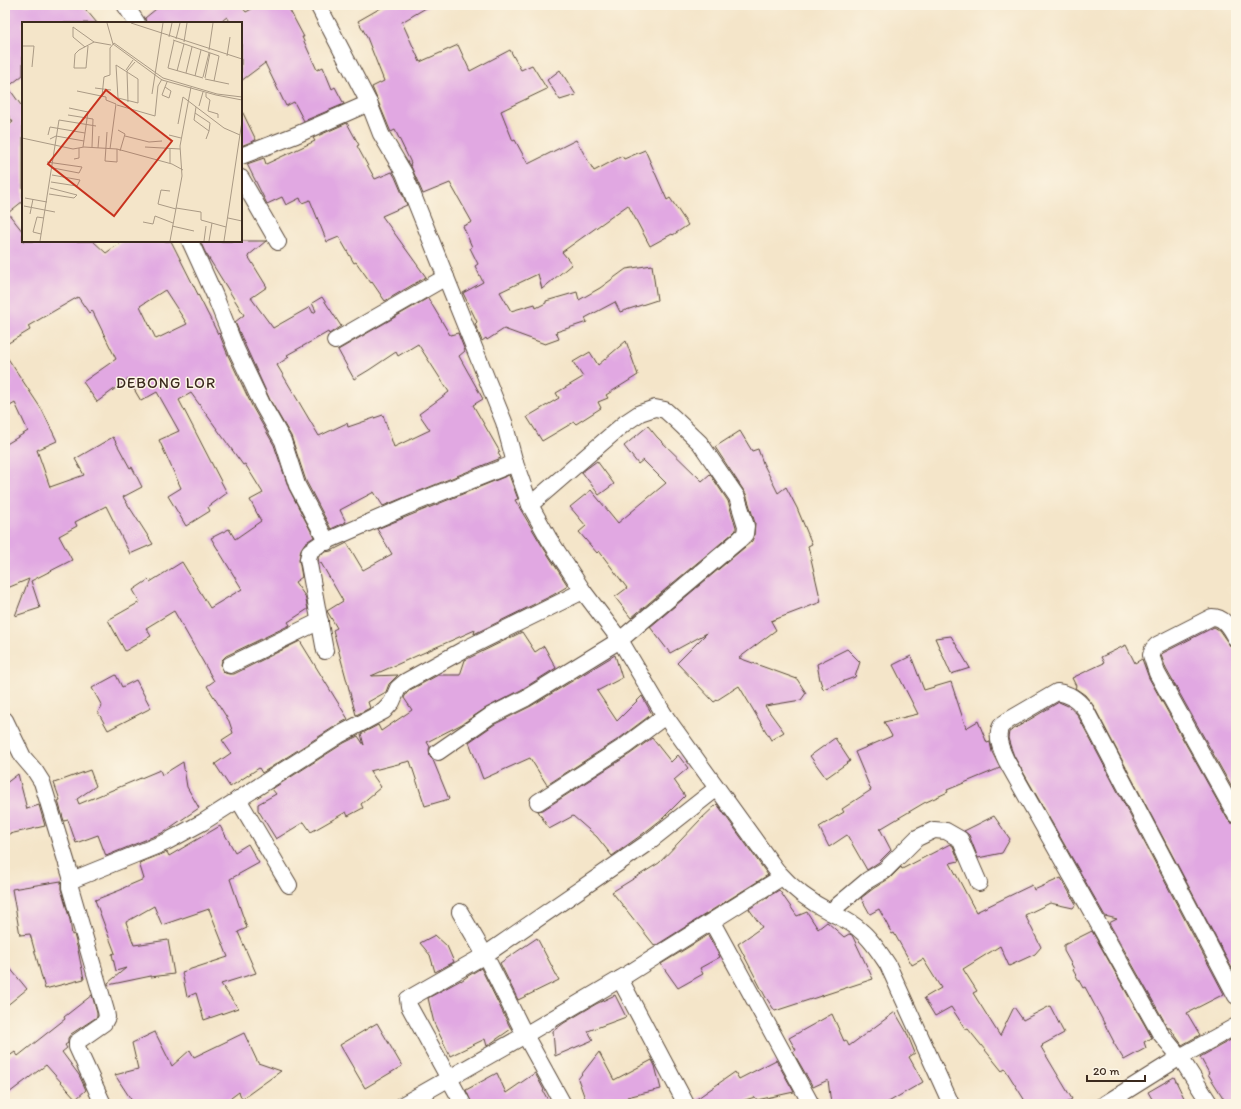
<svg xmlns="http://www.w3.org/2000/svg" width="1241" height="1109" viewBox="0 0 1241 1109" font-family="Itim,sans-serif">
<rect width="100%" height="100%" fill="#fcf5e5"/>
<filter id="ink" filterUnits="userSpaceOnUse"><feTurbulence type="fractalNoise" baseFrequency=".025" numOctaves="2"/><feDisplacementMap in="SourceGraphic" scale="8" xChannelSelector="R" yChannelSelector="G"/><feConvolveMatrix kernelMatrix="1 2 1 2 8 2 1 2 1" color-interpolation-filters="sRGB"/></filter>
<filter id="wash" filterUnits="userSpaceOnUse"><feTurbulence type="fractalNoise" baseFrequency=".012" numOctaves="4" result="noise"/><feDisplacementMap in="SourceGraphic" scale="16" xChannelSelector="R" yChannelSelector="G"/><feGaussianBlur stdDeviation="0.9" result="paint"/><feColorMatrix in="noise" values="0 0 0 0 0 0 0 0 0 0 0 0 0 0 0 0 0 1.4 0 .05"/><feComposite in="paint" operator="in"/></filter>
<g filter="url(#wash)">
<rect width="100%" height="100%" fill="#f4e5c9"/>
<g id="blocks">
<!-- building -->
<g fill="#e1a8e2" fill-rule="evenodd">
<path d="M 5,5 L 82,5 L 97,23 L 23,23 L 23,75 L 8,87 L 23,108 L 23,201 L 8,213 L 23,232 L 23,241 L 93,241 L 106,253 L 123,241 L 171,241 L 218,334 L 219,333 L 227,353 L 253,408 L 274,445 L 289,489 L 314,537 L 305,543 L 301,549 L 299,560 L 302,577 L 295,582 L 305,596 L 308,609 L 288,622 L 290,625 L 226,656 L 222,660 L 221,665 L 222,670 L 225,673 L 229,674 L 234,674 L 300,641 L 348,719 L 334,727 L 262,773 L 259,768 L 230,787 L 215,764 L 231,753 L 222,740 L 233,733 L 229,721 L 207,686 L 214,681 L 174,611 L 146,628 L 151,636 L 125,651 L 108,620 L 140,602 L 133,590 L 148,580 L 150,582 L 182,562 L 210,608 L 242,589 L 211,538 L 229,529 L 235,539 L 261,521 L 250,500 L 263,493 L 245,464 L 243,465 L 191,393 L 179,400 L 227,493 L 208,507 L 210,511 L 186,526 L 168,496 L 181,488 L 159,440 L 179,431 L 157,392 L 141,401 L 128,379 L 97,402 L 83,382 L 116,359 L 92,310 L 89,313 L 78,297 L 28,326 L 30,330 L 5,345 L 5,128 L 13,122 L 5,111 ZM 165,290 L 187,324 L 156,339 L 140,306 Z"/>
<path d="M 161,5 L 244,5 L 242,7 L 246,12 L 259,5 L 287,5 L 304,37 L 302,37 L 317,70 L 323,67 L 332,89 L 335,87 L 344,104 L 304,121 L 294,102 L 286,106 L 265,63 L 241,81 L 241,23 L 231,23 L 227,17 L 219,23 L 146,23 L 145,18 Z"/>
<path d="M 386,5 L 431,5 L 402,22 L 420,62 L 458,45 L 470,71 L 510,50 L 521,70 L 532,65 L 547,89 L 501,111 L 513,141 L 515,140 L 528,164 L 576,140 L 594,171 L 622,156 L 624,159 L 645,150 L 667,200 L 670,198 L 688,225 L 673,235 L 672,234 L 650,246 L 628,205 L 562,252 L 572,264 L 542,289 L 538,274 L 500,292 L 511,311 L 535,304 L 536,308 L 546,303 L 546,301 L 577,292 L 579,300 L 600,288 L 626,269 L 652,265 L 657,300 L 620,312 L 615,302 L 585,318 L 587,322 L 556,332 L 559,339 L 545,344 L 504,329 L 487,340 L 486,338 L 482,341 L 475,324 L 477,322 L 463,293 L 483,282 L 475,266 L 478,264 L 470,248 L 472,247 L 463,226 L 472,222 L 450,183 L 423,194 L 410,164 L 411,163 L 395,130 L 391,132 L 390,130 L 372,87 L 384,81 L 366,35 L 358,21 Z"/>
<path d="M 560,70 L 576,95 L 560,100 L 547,80 Z"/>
<path d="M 241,109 L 256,140 L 241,146 Z"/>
<path d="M 347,123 L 359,145 L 357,146 L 375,179 L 392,172 L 395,177 L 407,205 L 382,216 L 426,277 L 385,301 L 372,282 L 371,283 L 356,262 L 354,263 L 339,237 L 327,242 L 310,200 L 302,203 L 300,198 L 286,205 L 282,197 L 267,204 L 247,164 L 264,158 L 266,164 L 315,141 L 313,138 Z"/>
<path d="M 200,241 L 266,241 L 248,256 L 267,287 L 251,298 L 273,328 L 310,307 L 313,313 L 316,311 L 312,303 L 322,297 L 341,326 L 329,334 L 328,332 L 323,335 L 287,355 L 289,357 L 277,365 L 319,436 L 347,423 L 348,427 L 383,415 L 394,447 L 430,430 L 419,414 L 449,392 L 418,344 L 398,356 L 396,352 L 369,370 L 354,379 L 338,350 L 428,298 L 450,335 L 458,333 L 465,351 L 459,356 L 483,399 L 473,405 L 500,452 L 498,453 L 501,458 L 383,506 L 374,492 L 340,510 L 346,522 L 331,529 L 306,481 L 291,436 L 270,400 L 245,345 L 235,322 L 244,315 L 205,252 Z"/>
<path d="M 626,341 L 638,375 L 606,395 L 608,398 L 598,402 L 601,408 L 576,424 L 574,422 L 542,441 L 527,417 L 559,398 L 556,393 L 583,377 L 573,362 L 590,352 L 598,365 Z"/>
<path d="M 5,354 L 42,410 L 57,441 L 37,450 L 50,487 L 84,475 L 75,459 L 113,437 L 130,468 L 132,467 L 142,487 L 123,497 L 153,544 L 130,554 L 106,506 L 75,522 L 77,526 L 59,536 L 72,560 L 31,581 L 40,608 L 15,616 L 29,579 L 5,589 L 5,445 L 28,431 L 15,403 L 5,409 Z"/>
<path d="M 648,426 L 657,437 L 702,481 L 710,474 L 728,501 L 736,527 L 736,530 L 733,533 L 631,618 L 615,597 L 627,588 L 599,551 L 597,553 L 579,532 L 586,526 L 570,507 L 591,490 L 618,523 L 666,483 L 643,460 L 638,464 L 624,446 Z"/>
<path d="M 740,431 L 752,451 L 758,449 L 763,463 L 778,493 L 786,487 L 797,508 L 812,544 L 808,546 L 821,602 L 771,621 L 776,630 L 739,658 L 797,679 L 806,693 L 801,700 L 765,706 L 784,732 L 771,740 L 739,686 L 714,702 L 677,663 L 707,633 L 670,653 L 650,627 L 745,547 L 752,541 L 754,536 L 755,523 L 746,494 L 715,447 Z"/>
<path d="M 597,461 L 614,484 L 599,495 L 582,472 Z"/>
<path d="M 509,475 L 518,499 L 515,500 L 541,544 L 568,586 L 553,595 L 474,634 L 475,630 L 371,676 L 398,675 L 389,684 L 386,692 L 368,702 L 370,708 L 356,715 L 333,630 L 337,628 L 327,611 L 343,601 L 321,563 L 319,564 L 318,557 L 325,552 L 331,551 L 347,543 L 363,570 L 392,554 L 377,529 L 411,515 Z"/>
<path d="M 1214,627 L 1219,630 L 1231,647 L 1236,648 L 1236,795 L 1166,669 L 1161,655 L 1163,653 Z"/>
<path d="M 522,632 L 535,652 L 544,646 L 556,668 L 521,690 L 486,708 L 462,724 L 427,742 L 430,747 L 429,749 L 430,757 L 433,760 L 449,799 L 425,806 L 410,761 L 370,771 L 381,787 L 361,804 L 363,808 L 348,816 L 346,812 L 311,832 L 304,822 L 276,839 L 258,810 L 258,804 L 276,794 L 272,789 L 344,743 L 358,736 L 364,745 L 361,734 L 378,725 L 381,731 L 412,710 L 404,698 L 406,694 L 410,690 L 438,675 L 460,675 L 465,660 Z"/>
<path d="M 951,636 L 970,668 L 951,674 L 935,638 Z"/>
<path d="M 1126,645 L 1135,663 L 1142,659 L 1149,678 L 1228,820 L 1231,823 L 1236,824 L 1236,976 L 1093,705 L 1085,695 L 1075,688 L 1076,686 L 1072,678 L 1104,663 L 1101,657 Z"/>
<path d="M 847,649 L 860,662 L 855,677 L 823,689 L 820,680 L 817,664 Z"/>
<path d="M 615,655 L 622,678 L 597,691 L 617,721 L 642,696 L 652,714 L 620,738 L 547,785 L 530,758 L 483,779 L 469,742 L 495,724 L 531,706 Z"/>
<path d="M 911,656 L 924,690 L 951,682 L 966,728 L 978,721 L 987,743 L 990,742 L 992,752 L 1000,768 L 947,790 L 948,792 L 924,803 L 880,829 L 891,850 L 879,862 L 867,870 L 847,835 L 829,847 L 819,827 L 844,812 L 842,809 L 871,790 L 855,752 L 892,736 L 884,722 L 918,714 L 893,665 Z"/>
<path d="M 116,675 L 122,687 L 136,680 L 151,708 L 108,730 L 98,712 L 102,706 L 92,688 Z"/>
<path d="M 1059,702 L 1068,706 L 1077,714 L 1224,994 L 1187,1013 L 1200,1035 L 1182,1045 L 1170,1028 L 1168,1028 L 1109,923 L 1117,919 L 1105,916 L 1014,756 L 1010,745 L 1008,738 L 1009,732 Z"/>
<path d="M 652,738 L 671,762 L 678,755 L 688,768 L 674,780 L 685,796 L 662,819 L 640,836 L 612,856 L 597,837 L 573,816 L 549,829 L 538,811 L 543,810 L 630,754 Z"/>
<path d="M 835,738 L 850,761 L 826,778 L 810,756 Z"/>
<path d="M 183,762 L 187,787 L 199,808 L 162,833 L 106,856 L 98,835 L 76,843 L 68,820 L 64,821 L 58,801 L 60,800 L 54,783 L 90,770 L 96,786 L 77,799 L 79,804 L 160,770 L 162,775 Z"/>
<path d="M 18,774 L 27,809 L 39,805 L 45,826 L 5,835 L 5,784 Z"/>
<path d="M 717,804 L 768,875 L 655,946 L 612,892 L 659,863 L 700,820 Z"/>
<path d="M 994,816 L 1010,839 L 1002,853 L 978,858 L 969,835 L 964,831 Z"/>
<path d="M 220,826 L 235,852 L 248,844 L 259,863 L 230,879 L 247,928 L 238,932 L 256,973 L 221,984 L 238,1008 L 204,1020 L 196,993 L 187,997 L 182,972 L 228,957 L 209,909 L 162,925 L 154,906 L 126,922 L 134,945 L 168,940 L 174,974 L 151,977 L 151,976 L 108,985 L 108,983 L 126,968 L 116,971 L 112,954 L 115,953 L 95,900 L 123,889 L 123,888 L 144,879 L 139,863 L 167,852 L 169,856 Z"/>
<path d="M 950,844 L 953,846 L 959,861 L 950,863 L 976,912 L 1032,885 L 1034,890 L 1061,878 L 1076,904 L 1073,908 L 1050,903 L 1025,915 L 1041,947 L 1035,954 L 1009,966 L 1000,946 L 963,969 L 977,991 L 973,993 L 1000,1036 L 1014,1007 L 1023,1020 L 1050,1006 L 1064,1033 L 1042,1045 L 1043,1046 L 1041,1047 L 1072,1099 L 1064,1104 L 1027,1104 L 1005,1069 L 1002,1071 L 968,1029 L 966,1030 L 951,1007 L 935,1016 L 924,998 L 941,988 L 923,959 L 912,965 L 894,933 L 892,934 L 879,909 L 870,914 L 861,898 L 874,888 L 890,878 L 901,867 L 902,869 Z"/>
<path d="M 61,881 L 61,889 L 70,920 L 72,935 L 74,934 L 78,950 L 84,979 L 45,989 L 30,934 L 20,935 L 12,889 Z"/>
<path d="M 779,890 L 797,916 L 807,912 L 818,929 L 827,922 L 844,937 L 849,934 L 852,935 L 873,979 L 775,1011 L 765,996 L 738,944 L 762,927 L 749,909 Z"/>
<path d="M 1092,931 L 1152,1038 L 1144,1042 L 1146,1048 L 1124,1060 L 1113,1042 L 1114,1042 L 1102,1019 L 1085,987 L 1083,988 L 1073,970 L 1074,969 L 1064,951 L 1064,945 Z"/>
<path d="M 435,935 L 447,946 L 454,962 L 435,972 L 430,955 L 420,943 Z"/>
<path d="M 708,935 L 720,957 L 700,968 L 703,974 L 678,988 L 661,964 Z"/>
<path d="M 537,938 L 559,980 L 518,1000 L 500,963 Z"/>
<path d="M 5,962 L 27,989 L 5,1007 Z"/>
<path d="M 481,968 L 511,1029 L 487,1046 L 485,1039 L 450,1056 L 434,1023 L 428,998 L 461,980 L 461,981 L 468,976 Z"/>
<path d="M 92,995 L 97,1013 L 97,1017 L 71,1034 L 68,1038 L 68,1043 L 65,1045 L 67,1048 L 62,1052 L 79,1075 L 86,1090 L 76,1099 L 46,1065 L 5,1096 L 5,1059 L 15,1052 L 18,1056 L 65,1019 L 64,1017 Z"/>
<path d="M 615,995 L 626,1017 L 588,1031 L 593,1040 L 555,1056 L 553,1031 L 564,1023 L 596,1004 Z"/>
<path d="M 895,1012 L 906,1031 L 915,1053 L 909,1057 L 923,1082 L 885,1104 L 831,1104 L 828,1080 L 813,1087 L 793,1052 L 796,1050 L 789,1038 L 832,1014 L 844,1041 L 846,1040 L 849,1046 Z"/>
<path d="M 377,1023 L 402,1066 L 365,1088 L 340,1045 Z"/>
<path d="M 155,1032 L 172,1066 L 190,1050 L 194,1057 L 244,1033 L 258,1063 L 281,1071 L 242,1099 L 239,1092 L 223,1104 L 134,1104 L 115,1075 L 138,1069 L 132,1043 Z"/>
<path d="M 1236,1037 L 1236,1104 L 1227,1104 L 1208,1074 L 1209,1073 L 1200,1057 Z"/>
<path d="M 599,1052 L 614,1080 L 652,1060 L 655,1066 L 661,1089 L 627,1097 L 631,1104 L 587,1104 L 578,1079 Z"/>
<path d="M 776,1060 L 794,1092 L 757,1100 L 755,1097 L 732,1104 L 695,1104 L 695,1100 L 735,1072 L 739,1079 Z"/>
<path d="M 497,1073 L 506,1093 L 535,1073 L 544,1090 L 543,1091 L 550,1104 L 472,1104 L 466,1090 Z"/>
<path d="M 1174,1077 L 1187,1104 L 1155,1104 L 1148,1092 Z"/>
</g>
</g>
</g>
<g filter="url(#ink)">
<use href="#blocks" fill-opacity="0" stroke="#574638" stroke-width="1"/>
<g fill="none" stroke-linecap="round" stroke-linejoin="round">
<defs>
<g id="street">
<path d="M 125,5 L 137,23"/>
<path d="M 318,5 L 369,103 L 381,134 L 404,173 L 504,422 L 515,463 L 530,505 L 549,539 L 583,591 L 620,640 L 665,716 L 777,871 C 792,888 810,902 830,912 C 841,918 852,922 861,931 C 872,940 880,953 888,965 L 951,1104"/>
<path d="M 241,156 L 296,135 L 369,103"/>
<path d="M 241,178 L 278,242"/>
<path d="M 190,241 L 215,296 L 236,349 L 262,404 L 283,441 L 297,485 L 327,542"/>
<path d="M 335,341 L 446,277"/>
<path d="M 1236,639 C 1230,629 1225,617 1212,617 L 1157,645 L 1153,649 L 1151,655 L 1157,673 L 1236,815"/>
<path d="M 325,651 L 308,559 L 310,551 L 320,544 L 407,506 L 515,463"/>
<path d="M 230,665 L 320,621"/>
<path d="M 5,720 L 23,757 L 35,771 L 42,782 L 72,880"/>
<path d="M 438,752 L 490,716 L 526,698 L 620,640 L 739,540 L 745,534 L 746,526 L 737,497 L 700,443 L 675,419 L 665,410 L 655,408 L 640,413 L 625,423 L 530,505"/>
<path d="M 238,799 L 289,885"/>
<path d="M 538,802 L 625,746 L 665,716"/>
<path d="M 460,912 L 485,955 L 525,1035 L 563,1104"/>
<path d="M 830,912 L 868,880 L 885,870 L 917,838 L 934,830 L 946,831 L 960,839 L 979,883"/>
<path d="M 712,922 L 811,1104"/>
<path d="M 620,979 L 686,1104"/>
<path d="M 103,1104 L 77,1047 L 77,1042 L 104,1023 L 107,1017 L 106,1011 L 70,887 L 70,883 L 72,880 L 166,842 L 203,822 L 339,735 L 384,711 L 392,702 L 398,688 L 405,682 L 463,650 L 583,591"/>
<path d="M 404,1104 L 525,1035 L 620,979 L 782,877"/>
<path d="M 463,1104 L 409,1006 L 408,999 L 485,955 L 646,844 L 717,788"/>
<path d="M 1105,1104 L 1180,1057 L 1236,1026"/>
<path d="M 1210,1104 L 1180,1057 L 1160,1033 L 1006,760 C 1002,751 995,737 1001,726 C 1003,724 1006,722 1009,720 L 1057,692 C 1070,694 1077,699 1085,709 L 1236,996"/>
</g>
</defs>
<!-- street casing -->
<use href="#street" stroke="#574638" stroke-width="18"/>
<!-- street -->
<use href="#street" stroke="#fff" stroke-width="16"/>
</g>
</g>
<g text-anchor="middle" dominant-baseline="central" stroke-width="3" stroke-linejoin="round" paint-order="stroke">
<!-- quarter labels -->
<g font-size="15" letter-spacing="1" fill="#3b2a1e" stroke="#fcf5e5">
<text x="166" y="383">DEBONG LOR</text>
</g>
</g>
<!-- overview -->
<g transform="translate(22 22)">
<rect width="220" height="220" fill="#f4e5c9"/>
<path fill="none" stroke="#aa9a85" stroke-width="1" d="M 85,1 L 91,22 L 140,58 L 194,73 L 220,78M 109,1 L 220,37M 147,15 L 150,1M 154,17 L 158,1M 151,18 L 197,34 L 192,59M 152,19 L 146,46 L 181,56M 162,20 L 165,1M 0,24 L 12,24 L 10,45M 66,24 L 64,46 L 52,46 L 53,32 L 57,28 L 72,20 L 89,23M 63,25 L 51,15 L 51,5 L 72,20M 187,28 L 191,1M 205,34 L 208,15M 94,43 L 116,57 L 116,81 L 96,76 ZM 104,48 L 111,38M 155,49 L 162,22M 164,51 L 170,25M 173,54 L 179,28M 181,55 L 187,31M 183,56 L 188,31M 183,57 L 207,62M 143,65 L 149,69 L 147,76 L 140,73 L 143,65 L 145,60M 73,66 L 89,68M 55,69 L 84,75 L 84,78 L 94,82 L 88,127M 184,71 L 184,75 L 188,78 L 186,89 L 196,92 L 196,96M 130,72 L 141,1M 80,74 L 82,55 L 88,53 L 88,26 L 92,21 L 141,56 L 195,72 L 220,75M 106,80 L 105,49 L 113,40M 95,83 L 133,94 L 136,64 L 140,57M 177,84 L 181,70M 174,85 L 172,98 L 187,109 L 184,117M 47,86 L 66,90 L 61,125M 173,91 L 188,101 L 187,109M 46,93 L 71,97 L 70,125M 156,102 L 161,75 L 202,106 L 218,113M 96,108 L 103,112 L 98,129M 85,110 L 83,139 L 95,140 L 95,127M 26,113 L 28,105 L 63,111M 147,113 L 159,116M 103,114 L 127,120 L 140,119M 0,116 L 51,127 L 62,125 L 95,127 L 150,142 L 161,148M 28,117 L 34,114 L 62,119M 123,125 L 158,127M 76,126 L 77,114M 52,137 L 57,136 L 57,126M 25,140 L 60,145 L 57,151 L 31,146M 148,141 L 148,127M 29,160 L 55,164 L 58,158 L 30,153M 148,169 L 139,168 L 136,182 L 154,187M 27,172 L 52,176 L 55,173 L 28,166M 3,176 L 25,180M 2,184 L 33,190M 154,186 L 179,190 L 179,198 L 204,205M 8,192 L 11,177M 206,196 L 220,199M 121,200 L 131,202 L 133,194 L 151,201M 150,204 L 172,209M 19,212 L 11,210 L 15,195 L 22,196M 18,219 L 37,98 L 74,104M 148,219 L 160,154 L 158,124 L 169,65M 182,219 L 184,204M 187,219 L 190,201M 202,219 L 220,99"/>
<path fill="#c8321e" fill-opacity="0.15" stroke="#c8321e" stroke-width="2" d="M 84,68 L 150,119 L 92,194 L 26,142 Z"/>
<rect width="220" height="220" fill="none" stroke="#3b2a1e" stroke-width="2"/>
</g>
<!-- margin -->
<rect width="1241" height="1109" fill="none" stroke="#fcf5e5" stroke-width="20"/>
<!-- scale -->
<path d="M1087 1075v6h58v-6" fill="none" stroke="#3b2a1e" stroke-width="2"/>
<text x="1093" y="1075" font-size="12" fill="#3b2a1e" stroke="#fcf5e5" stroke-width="3" paint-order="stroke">20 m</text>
</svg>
